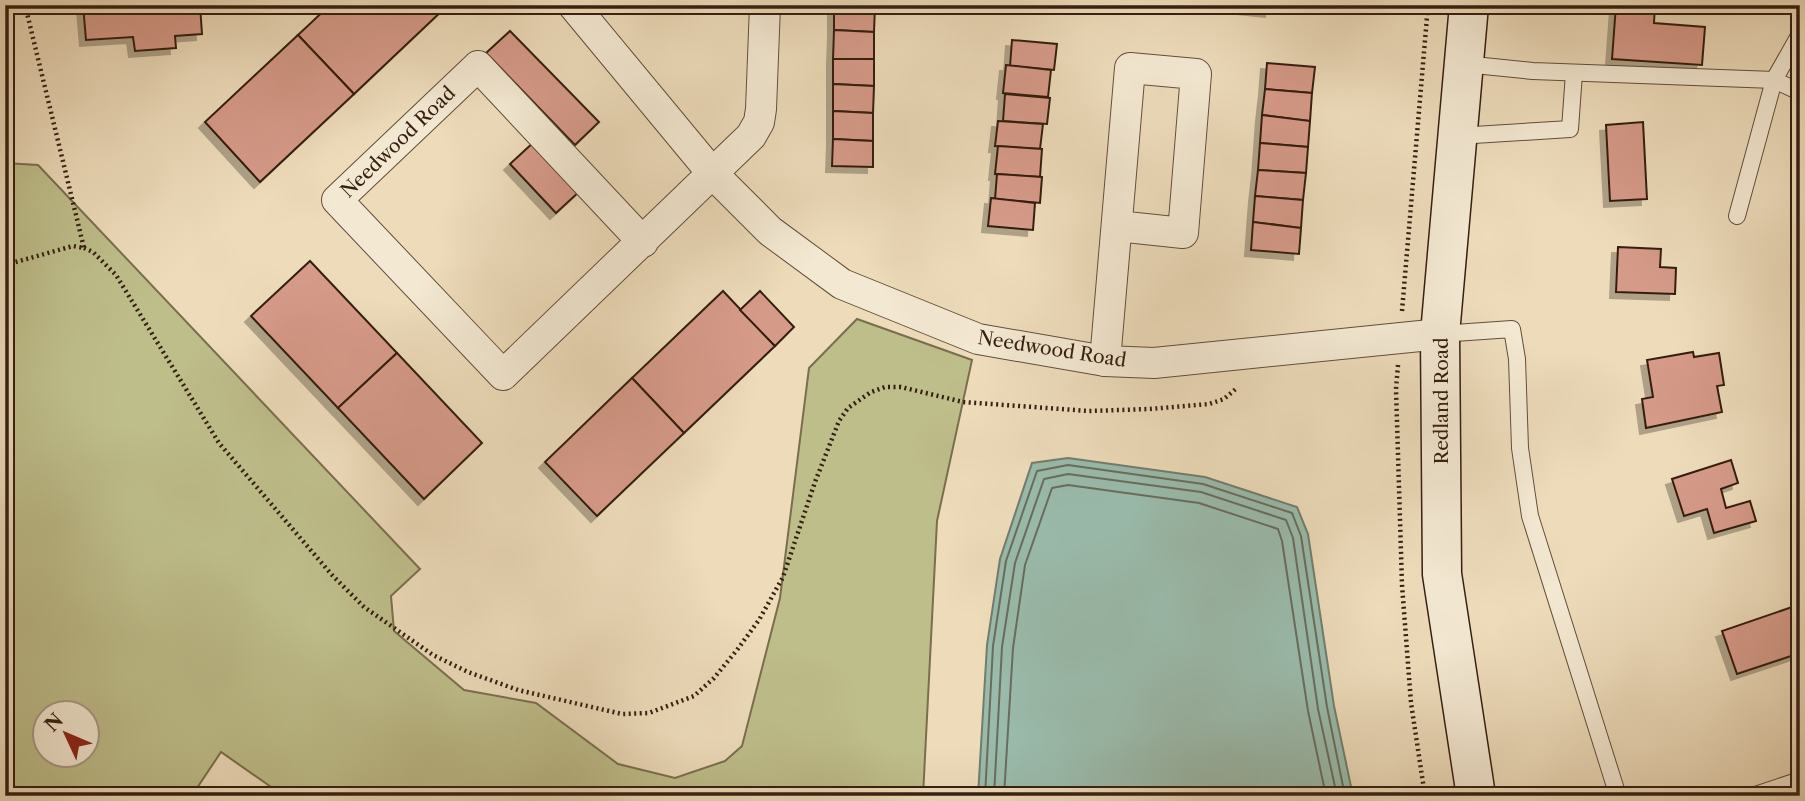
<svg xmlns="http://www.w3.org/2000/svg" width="1805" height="801" viewBox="0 0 1805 801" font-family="'Libre Caslon Text',serif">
<defs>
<filter id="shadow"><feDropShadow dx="-6" dy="6" stdDeviation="0" flood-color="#0004"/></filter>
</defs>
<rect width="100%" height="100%" fill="#eddbba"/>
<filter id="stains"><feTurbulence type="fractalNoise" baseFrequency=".00286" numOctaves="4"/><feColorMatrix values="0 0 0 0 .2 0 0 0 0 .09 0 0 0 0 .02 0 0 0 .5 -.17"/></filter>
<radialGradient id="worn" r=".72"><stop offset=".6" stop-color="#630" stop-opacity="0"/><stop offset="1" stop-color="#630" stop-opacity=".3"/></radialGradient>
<!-- green -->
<path fill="#bebe8b" stroke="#7a6e4e" stroke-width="2" fill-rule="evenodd" d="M 5,163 L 38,165 L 420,569 L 391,596 L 394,631 L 464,690 L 536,703 L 618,764 L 675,778 L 725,761 L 742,746 L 780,598 L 809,368 L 857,319 L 972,360 L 937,521 L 923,796 L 284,796 L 221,752 L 197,788 L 195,796 L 5,796 ZM 46,714 L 88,714 L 88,756 L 46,756 Z"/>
<!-- water -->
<path fill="#9abbac" stroke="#727d6e" stroke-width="2" d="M 1068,458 L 1205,477 L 1297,507 L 1308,534 L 1334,706 L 1353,796 L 978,796 L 987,645 L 1000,559 L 1032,463 Z"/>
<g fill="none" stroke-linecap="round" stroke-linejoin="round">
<!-- shore -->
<g stroke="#686d5e" stroke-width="2">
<path d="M 985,796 L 993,646 L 1006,561 L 1037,471 L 1068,465 L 1203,484 L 1292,513 L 1301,536 L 1327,707 L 1345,796"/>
<path d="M 994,796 L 1002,647 L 1015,563 L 1044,479 L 1068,474 L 1201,492 L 1286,520 L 1293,538 L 1318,709 L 1337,796"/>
<path d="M 1004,796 L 1013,648 L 1025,565 L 1052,488 L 1068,485 L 1199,503 L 1278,529 L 1282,541 L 1308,711 L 1326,796"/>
</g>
</g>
<!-- building -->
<g fill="#d69a89" stroke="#351f11" stroke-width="2" filter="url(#shadow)">
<path d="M 83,5 L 200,5 L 202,34 L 175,36 L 176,48 L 135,51 L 133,37 L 86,40 Z"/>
<path d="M 330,5 L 444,5 L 446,7 L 354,94 L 298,35 Z"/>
<path d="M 834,5 L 875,6 L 874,32 L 834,30 Z"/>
<path d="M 1243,5 L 1271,5 L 1271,11 L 1243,8 Z"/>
<path d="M 1616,5 L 1655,5 L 1654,23 L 1705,27 L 1702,65 L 1612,59 Z"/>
<path d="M 834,30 L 874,32 L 874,59 L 833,59 Z"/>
<path d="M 510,31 L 599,122 L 575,145 L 486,53 Z"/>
<path d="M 298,35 L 354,94 L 260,182 L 205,122 Z"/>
<path d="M 1012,40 L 1057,44 L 1054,70 L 1010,66 Z"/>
<path d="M 833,59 L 874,59 L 874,86 L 833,84 Z"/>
<path d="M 1267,63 L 1315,67 L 1312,93 L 1265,89 Z"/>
<path d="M 1006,65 L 1051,70 L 1048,97 L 1003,93 Z"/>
<path d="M 833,84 L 874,86 L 873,113 L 833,111 Z"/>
<path d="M 1265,89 L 1312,93 L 1310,121 L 1262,115 Z"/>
<path d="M 1005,94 L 1050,98 L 1047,124 L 1003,121 Z"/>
<path d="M 833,111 L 873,113 L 873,141 L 833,139 Z"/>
<path d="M 1262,115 L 1310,121 L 1308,147 L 1260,143 Z"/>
<path d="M 998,121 L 1043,124 L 1040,149 L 995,146 Z"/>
<path d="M 1643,122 L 1647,199 L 1610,201 L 1606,125 Z"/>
<path d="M 833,139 L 873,141 L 873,167 L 832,166 Z"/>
<path d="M 535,141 L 581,190 L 556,213 L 510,164 Z"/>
<path d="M 1260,143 L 1308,147 L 1306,173 L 1258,170 Z"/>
<path d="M 998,146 L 1042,149 L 1040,177 L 995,174 Z"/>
<path d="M 1258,170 L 1306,173 L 1303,200 L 1255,196 Z"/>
<path d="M 997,174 L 1042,177 L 1040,203 L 995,199 Z"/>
<path d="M 1255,196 L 1303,200 L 1301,228 L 1253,222 Z"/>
<path d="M 991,198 L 1035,203 L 1033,230 L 988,226 Z"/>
<path d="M 1253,222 L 1301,228 L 1299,254 L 1251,250 Z"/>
<path d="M 1618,247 L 1661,249 L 1660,267 L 1676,268 L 1675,294 L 1616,292 Z"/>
<path d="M 310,261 L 397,353 L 338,408 L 251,316 Z"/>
<path d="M 723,291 L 775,346 L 684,433 L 632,378 Z"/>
<path d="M 760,291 L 794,327 L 775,346 L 740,310 Z"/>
<path d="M 1693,352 L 1694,357 L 1719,353 L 1724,385 L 1717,386 L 1722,412 L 1646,428 L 1642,399 L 1653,397 L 1647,360 Z"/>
<path d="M 397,353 L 482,443 L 424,499 L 338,408 Z"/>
<path d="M 632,378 L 684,433 L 597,516 L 545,462 Z"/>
<path d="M 1731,460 L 1738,483 L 1721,489 L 1726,508 L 1750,501 L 1756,521 L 1714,533 L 1707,509 L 1684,516 L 1672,479 Z"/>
<path d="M 1798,605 L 1800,653 L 1737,674 L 1722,631 Z"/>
</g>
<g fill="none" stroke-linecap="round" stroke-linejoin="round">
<defs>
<g id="service">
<path d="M 1464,64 L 1533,71 L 1774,80 L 1800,34"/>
<path d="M 1458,136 L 1570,129 L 1574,73"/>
<path d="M 1737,216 L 1774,80 L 1800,92"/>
<path d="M 1440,334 L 1512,329 L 1517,359 L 1520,448 L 1530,516 L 1618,796"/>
<path d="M 1752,796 L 1800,780"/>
</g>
<g id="minor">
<path d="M 573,5 L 713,174 L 770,231 L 842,284 L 978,339 L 1105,361 L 1154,363 L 1440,334"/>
<path d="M 643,242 L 478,66 L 337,200 L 503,375 L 751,136 L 759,122 L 761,109 L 765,5"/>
<path d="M 1105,361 L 1130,68 L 1196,74 L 1183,233 L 1117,226"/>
</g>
<path id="secondary" d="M 1469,5 L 1440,334 L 1442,574 L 1476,796"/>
</defs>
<!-- service casing -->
<use href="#service" stroke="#634e3b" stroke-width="18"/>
<!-- minor casing -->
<use href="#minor" stroke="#634e3b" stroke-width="32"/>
<!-- secondary casing -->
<use href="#secondary" stroke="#351f11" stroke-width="41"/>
<!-- path -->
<g stroke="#351f11" stroke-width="4.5" stroke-dasharray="2 3.5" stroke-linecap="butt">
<path d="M 84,248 L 93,252 L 116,275 L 219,443 L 332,575 L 364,607 L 433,655 L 468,672 L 518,690 L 622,714 L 649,713 L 694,696 L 714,678 L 737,650 L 759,620 L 783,577 L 815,482 L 839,421 L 848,408 L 871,392 L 885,387 L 901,387 L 963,402 L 1089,411 L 1150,409 L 1209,404 L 1224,399 L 1238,387"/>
<path d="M 5,265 L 73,246 L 84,248 L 25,5"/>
<path d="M 1402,311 L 1428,5"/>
<path d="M 1398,365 L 1396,389 L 1402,585 L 1411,703 L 1425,796"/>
</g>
<!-- service -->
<use href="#service" stroke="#f3e8d2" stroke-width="16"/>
<!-- minor -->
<use href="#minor" stroke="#f3e8d2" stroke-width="30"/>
<!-- secondary -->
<use href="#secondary" stroke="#f3e8d2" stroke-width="38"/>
</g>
<g text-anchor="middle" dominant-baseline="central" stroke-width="5" stroke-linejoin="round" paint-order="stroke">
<!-- street labels -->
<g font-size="19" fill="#351f11" stroke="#f3e8d2">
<text transform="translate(398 142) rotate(-44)">Needwood Road</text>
<text transform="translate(1052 349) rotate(9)">Needwood Road</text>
<text transform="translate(1441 401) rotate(-90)">Redland Road</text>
</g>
</g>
<!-- margin -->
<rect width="1805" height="801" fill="none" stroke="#eddbba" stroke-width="28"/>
<rect x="7" y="7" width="1791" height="787" fill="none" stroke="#351f11" stroke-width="3.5"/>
<rect x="14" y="14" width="1777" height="773" fill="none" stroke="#351f11" stroke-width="2"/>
<!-- north arrow -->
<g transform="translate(66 734) rotate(314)"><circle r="33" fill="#f3e8d2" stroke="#a79885" stroke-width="2"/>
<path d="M0-5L12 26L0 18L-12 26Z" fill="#8f2418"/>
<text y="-10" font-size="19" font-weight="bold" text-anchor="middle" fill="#351f11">N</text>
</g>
<rect width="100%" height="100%" filter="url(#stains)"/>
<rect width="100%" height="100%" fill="url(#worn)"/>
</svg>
